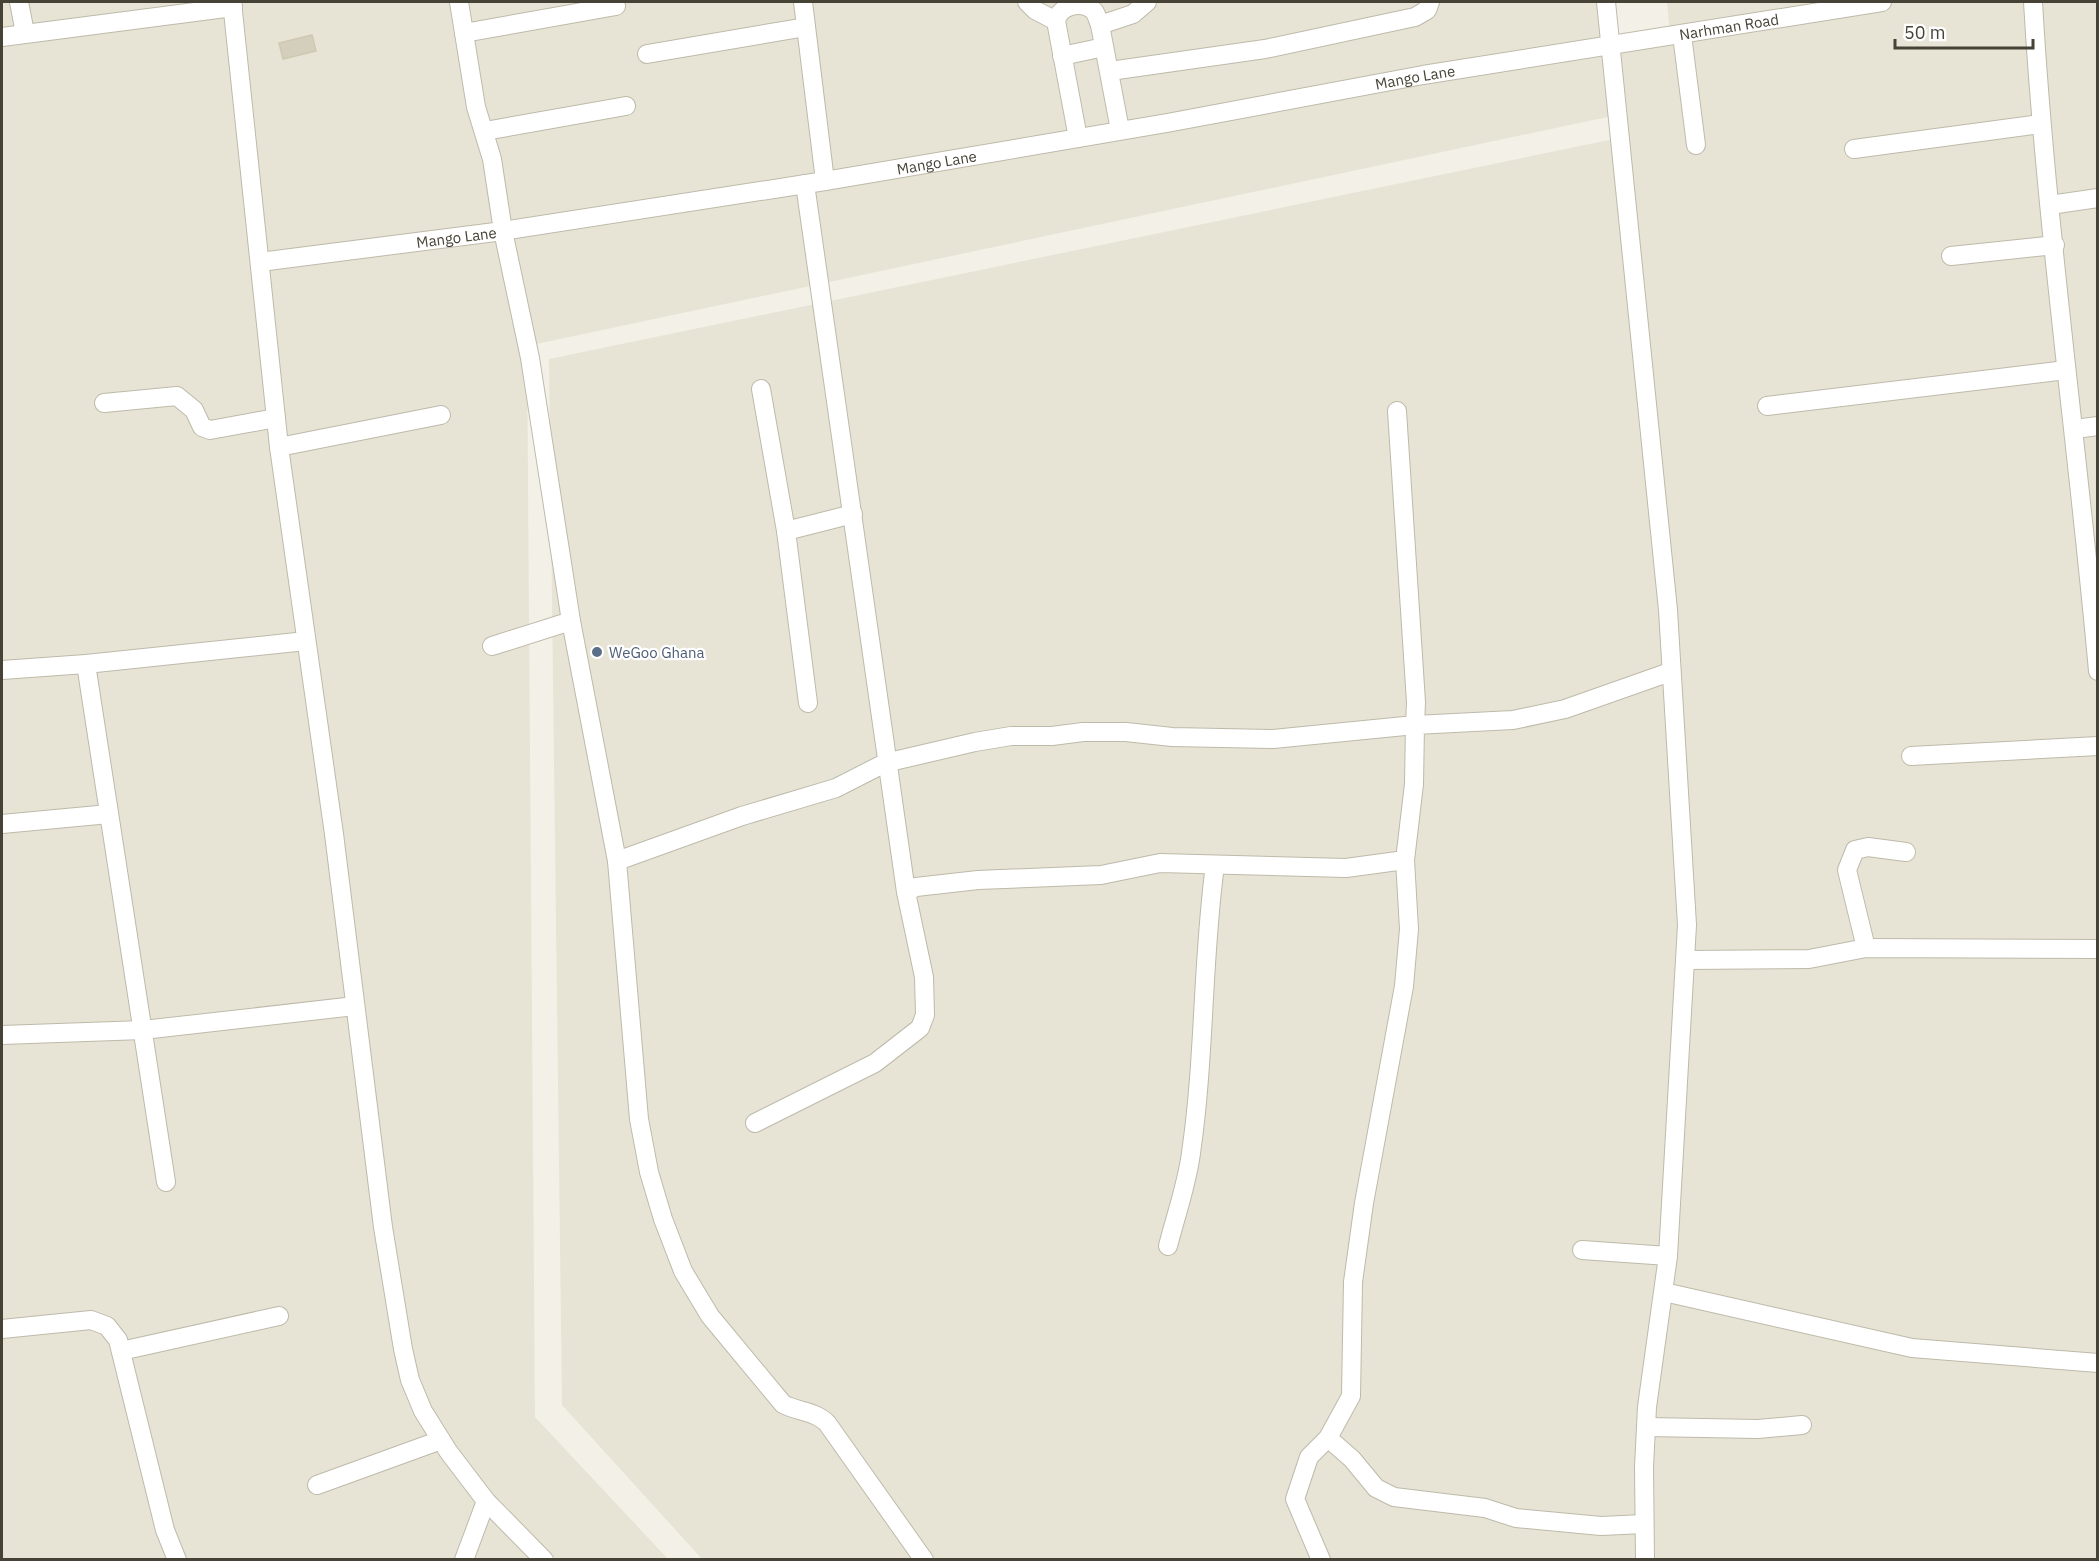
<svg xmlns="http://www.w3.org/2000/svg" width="2099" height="1561" viewBox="0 0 2099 1561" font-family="'IBM Plex Sans',sans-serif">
<rect width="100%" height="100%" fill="#f3f1e7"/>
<!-- residential -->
<path fill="#e7e4d5" d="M 2,2 L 1607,2 L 1612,46 L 1670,36 L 1667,2 L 2097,2 L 2097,1559 L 702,1559 L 562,1405 L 549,359 L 1619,138 L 1617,115 L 527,346 L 535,1417 L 668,1559 L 2,1560 Z"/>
<!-- building -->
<path fill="#d4cfbd" stroke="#cec8b1" stroke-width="1.5" d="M 312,35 L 316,51 L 283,59 L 279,43 Z"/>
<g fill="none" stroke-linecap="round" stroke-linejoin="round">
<defs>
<g id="minor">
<path d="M 19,2 L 25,33"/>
<path d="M 232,2 L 279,447 L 334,834 L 383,1227 L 403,1349 L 410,1380 L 423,1411 L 448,1451 L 486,1501 L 544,1560"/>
<path d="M 459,2 L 476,107 L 492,159 L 503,231 L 530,358 L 571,621 L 617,861 L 639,1119 L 649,1172 L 663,1219 L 683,1271 L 710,1316 L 783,1404 C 798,1412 815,1411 827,1423 L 924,1560"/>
<path d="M 803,2 L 825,181"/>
<path d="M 1027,2 L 1035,10 L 1056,21"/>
<path d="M 1606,2 L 1668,610 L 1687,925 L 1668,1256 L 1647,1407 L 1644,1467 L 1645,1560"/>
<path d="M 2033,2 C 2046,226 2078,448 2098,671"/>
<path d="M 1100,25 L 1133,14 L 1147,2"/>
<path d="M 464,33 L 616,6"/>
<path d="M 1682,35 L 1696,145"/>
<path d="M 2,37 L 233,7"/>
<path d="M 647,54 L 806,27"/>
<path d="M 1062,56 L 1104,47"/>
<path d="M 1110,71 L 1265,49 L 1415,17 L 1427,10 L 1430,2"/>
<path d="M 485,131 L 626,106"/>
<path d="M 1078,138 L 1056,21 C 1060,5 1082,0 1094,11 C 1097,15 1098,21 1100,25 L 1120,130"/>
<path d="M 1854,149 L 2040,124"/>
<path d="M 805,184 L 906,892"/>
<path d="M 2050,205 L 2098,198"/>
<path d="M 1951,256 L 2055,245"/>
<path id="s1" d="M 260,262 L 503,231 L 825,181 L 1167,123 L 1423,75 L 1882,2"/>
<path d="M 761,389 L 786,531 L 808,703"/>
<path d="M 104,403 L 177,396 L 194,410 L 202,427 L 210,430 L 276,418"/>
<path d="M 1767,406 L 2066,370"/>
<path d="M 2075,429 L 2098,426"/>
<path d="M 279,447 L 441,415"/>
<path d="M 786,531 L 853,514"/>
<path d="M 492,646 L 571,621"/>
<path d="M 86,664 L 166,1182"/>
<path d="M 2,670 L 86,664 L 306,641"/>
<path d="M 1911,756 L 2098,746"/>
<path d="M 2,824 L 109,814"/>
<path d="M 617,861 L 742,816 L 836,788 L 885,763 L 975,742 L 1011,736 L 1052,736 L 1083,732 L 1126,732 L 1172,737 L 1273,739 L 1415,725 L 1416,702 L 1397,411"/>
<path d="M 1866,948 L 1847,870 L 1855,850 L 1868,847 L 1906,852"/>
<path d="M 1686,960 L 1809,959 L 1866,948 L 2098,949"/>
<path d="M 2,1035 L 143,1030 L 355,1006"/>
<path d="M 755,1123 L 875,1063 L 920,1028 L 925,1015 L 924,977 L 906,892 L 916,887 L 978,880 L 1101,875 L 1160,863 L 1346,868 L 1405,860"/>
<path d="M 1168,1246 C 1176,1215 1187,1184 1191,1153 C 1205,1057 1202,960 1215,865"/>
<path d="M 1582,1250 L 1668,1256"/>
<path d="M 1664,1292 L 1912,1348 L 2098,1363"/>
<path d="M 2,1329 L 91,1320 L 107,1326 L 118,1340 L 165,1530 L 177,1560"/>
<path d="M 121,1351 L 279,1316"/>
<path d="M 1647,1427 L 1758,1429 L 1802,1425"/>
<path d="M 1328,1438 L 1352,1459 L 1376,1488 L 1394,1497 L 1485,1508 L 1516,1518 L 1601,1526 L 1644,1524"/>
<path d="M 317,1485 L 441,1440"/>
<path d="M 464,1560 L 486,1501"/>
<path d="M 1321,1560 L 1295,1499 L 1309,1457 L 1328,1438 L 1351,1396 L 1353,1282 L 1364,1203 L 1404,986 L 1409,929 L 1405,860 L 1414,784 L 1415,725 L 1513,720 L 1565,709 L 1670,672"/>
</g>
</defs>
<!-- minor casing -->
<use href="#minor" stroke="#bebaaa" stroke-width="20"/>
<!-- minor -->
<use href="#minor" stroke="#fff" stroke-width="18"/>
</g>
<!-- markers -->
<circle fill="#5c6f8a" stroke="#fff" stroke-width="2" cx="597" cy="652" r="6"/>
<g text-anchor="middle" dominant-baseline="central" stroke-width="4.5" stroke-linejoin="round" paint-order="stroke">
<!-- street labels -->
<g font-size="15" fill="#464236" stroke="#fff">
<text stroke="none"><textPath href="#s1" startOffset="1488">Narhman Road</textPath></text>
<text stroke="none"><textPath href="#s1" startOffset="1170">Mango Lane</textPath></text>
<text stroke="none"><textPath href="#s1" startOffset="684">Mango Lane</textPath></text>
<text stroke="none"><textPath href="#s1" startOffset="198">Mango Lane</textPath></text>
</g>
<!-- service labels -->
<g font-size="15" fill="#4e5e75" stroke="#fff" text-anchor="start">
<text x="609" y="652">WeGoo Ghana</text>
</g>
</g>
<!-- border -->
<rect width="2099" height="1561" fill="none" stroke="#464236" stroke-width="6"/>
<!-- scale -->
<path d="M1895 39v9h138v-9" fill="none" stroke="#464236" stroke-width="3"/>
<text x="1904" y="39" font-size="18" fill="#464236" stroke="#ffffff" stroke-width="4.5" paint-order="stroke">50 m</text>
</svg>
